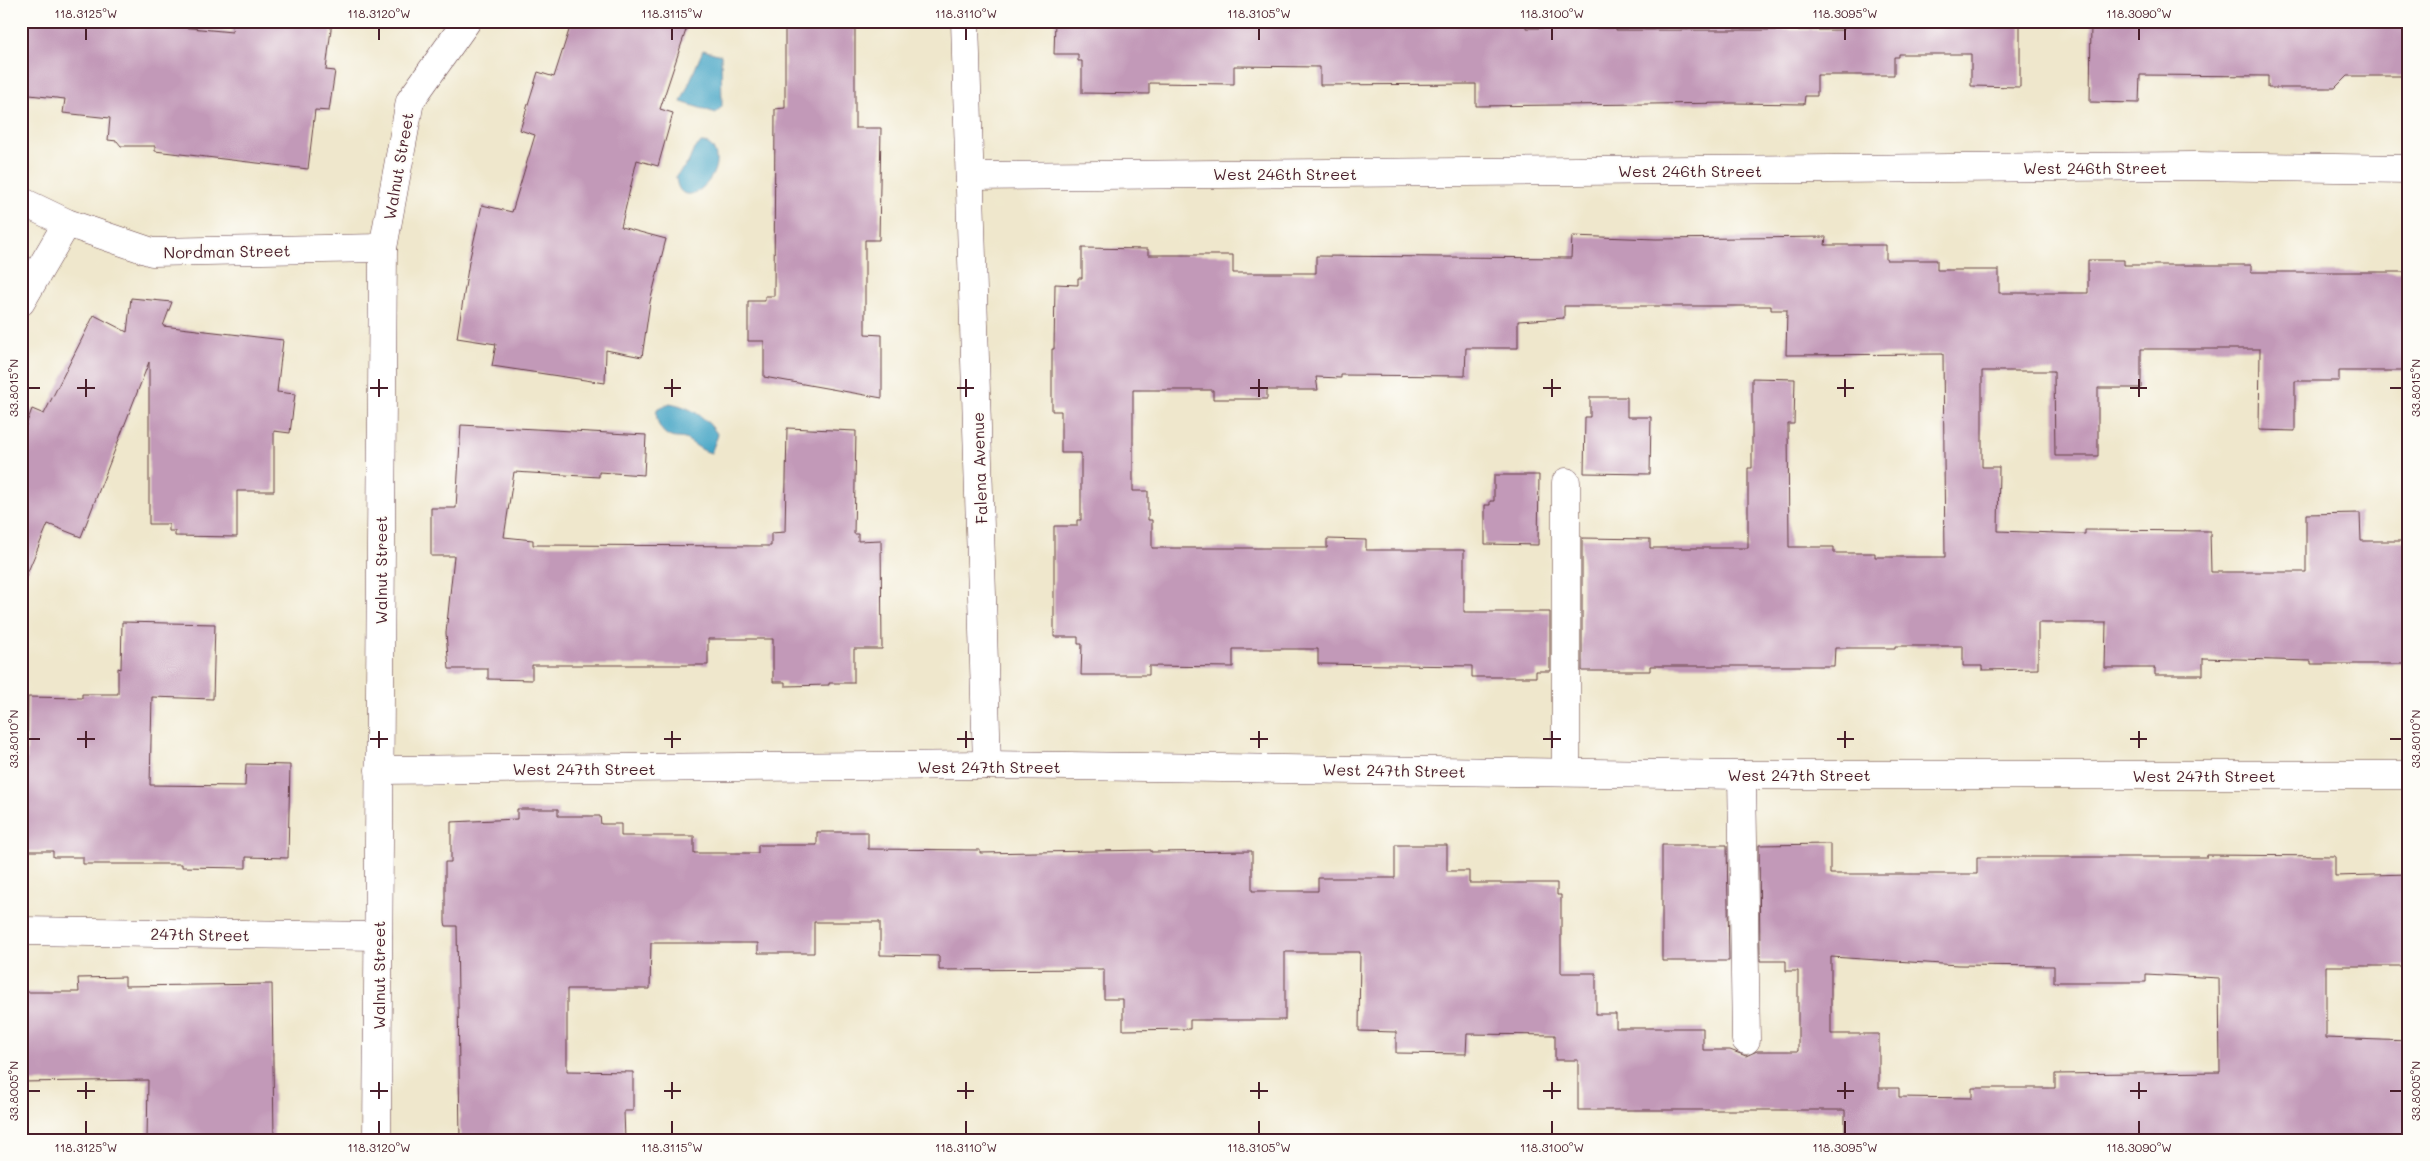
<svg xmlns="http://www.w3.org/2000/svg" width="2430" height="1161" viewBox="0 0 2430 1161" font-family="Mali,sans-serif">
<rect width="100%" height="100%" fill="#fdfcf7"/>
<filter id="ink" filterUnits="userSpaceOnUse"><feTurbulence type="fractalNoise" baseFrequency=".02" numOctaves="2"/><feDisplacementMap in="SourceGraphic" scale="10" xChannelSelector="R" yChannelSelector="G"/><feConvolveMatrix kernelMatrix="1 2 1 2 8 2 1 2 1" color-interpolation-filters="sRGB"/></filter>
<filter id="wash" filterUnits="userSpaceOnUse"><feTurbulence type="fractalNoise" baseFrequency=".0096" numOctaves="4" result="noise"/><feDisplacementMap in="SourceGraphic" scale="20" xChannelSelector="R" yChannelSelector="G"/><feGaussianBlur stdDeviation="1.12" result="paint"/><feColorMatrix in="noise" values="0 0 0 0 0 0 0 0 0 0 0 0 0 0 0 0 0 1.4 0 .05"/><feComposite in="paint" operator="in"/></filter>
<g filter="url(#wash)">
<rect width="100%" height="100%" fill="#efe7cc"/>
<!-- water -->
<g fill="#46a6c6" stroke="#486278">
<path d="M 703,50 L 721,55 L 722,106 L 716,113 L 681,102 Z"/>
<path d="M 701,143 C 709,143 712,145 715,153 C 724,180 678,217 676,176 L 688,163 L 694,149 Z"/>
<path d="M 670,403 C 691,407 706,417 718,435 L 711,453 C 700,450 696,445 687,440 C 682,437 676,439 671,437 C 660,433 655,420 657,409 Z"/>
</g>
<g id="blocks">
<!-- building -->
<g fill="#c299b8" fill-rule="evenodd">
<path d="M 24,21 L 117,21 L 232,32 L 233,21 L 332,21 L 326,70 L 335,71 L 329,111 L 315,110 L 308,169 L 155,151 L 155,146 L 121,146 L 117,141 L 108,140 L 110,118 L 63,113 L 65,99 L 21,94 Z"/>
<path d="M 572,21 L 689,21 L 660,109 L 673,113 L 658,166 L 637,160 L 621,227 L 666,239 L 650,302 L 642,357 L 606,350 L 605,383 L 492,366 L 496,344 L 457,338 L 469,262 L 482,205 L 512,212 L 535,135 L 520,130 L 538,72 L 554,77 Z"/>
<path d="M 785,21 L 855,21 L 855,128 L 881,128 L 879,240 L 865,240 L 865,334 L 882,335 L 882,398 L 764,377 L 764,341 L 748,341 L 748,301 L 765,301 L 765,296 L 774,296 L 775,109 L 785,108 Z"/>
<path d="M 1055,21 L 1526,21 L 1526,28 L 1616,28 L 1616,30 L 1844,30 L 1844,21 L 2020,21 L 2020,87 L 1971,86 L 1971,54 L 1899,54 L 1899,57 L 1894,57 L 1894,75 L 1817,75 L 1817,96 L 1805,96 L 1804,104 L 1733,103 L 1476,106 L 1476,84 L 1320,85 L 1320,67 L 1234,66 L 1234,84 L 1149,83 L 1149,94 L 1082,93 L 1082,61 L 1078,61 L 1078,54 L 1054,54 Z"/>
<path d="M 2091,21 L 2409,21 L 2409,76 L 2347,76 L 2335,88 L 2268,88 L 2268,76 L 2140,75 L 2139,103 L 2090,102 Z"/>
<path d="M 1572,236 L 1656,239 L 1826,237 L 1825,245 L 1886,245 L 1886,260 L 1937,260 L 1937,270 L 1999,270 L 1999,293 L 2088,293 L 2088,260 L 2124,260 L 2124,265 L 2251,265 L 2251,272 L 2409,272 L 2409,371 L 2339,371 L 2339,381 L 2295,381 L 2295,431 L 2259,430 L 2260,349 L 2141,349 L 2141,388 L 2098,388 L 2098,456 L 2055,456 L 2054,371 L 1982,371 L 1982,467 L 1999,467 L 1998,531 L 2085,534 L 2085,530 L 2210,531 L 2211,572 L 2306,572 L 2306,514 L 2360,513 L 2361,541 L 2408,541 L 2409,664 L 2311,664 L 2311,661 L 2203,658 L 2203,675 L 2155,675 L 2155,668 L 2105,668 L 2106,623 L 2038,623 L 2038,669 L 1982,670 L 1982,666 L 1963,666 L 1963,646 L 1895,646 L 1895,648 L 1835,648 L 1834,666 L 1650,666 L 1650,671 L 1582,671 L 1582,538 L 1650,539 L 1650,548 L 1748,548 L 1748,468 L 1752,468 L 1752,378 L 1795,379 L 1794,424 L 1788,424 L 1789,547 L 1834,547 L 1834,553 L 1875,553 L 1875,557 L 1945,557 L 1943,354 L 1786,355 L 1787,310 L 1771,310 L 1771,306 L 1564,306 L 1564,318 L 1518,321 L 1518,348 L 1466,348 L 1465,376 L 1341,375 L 1341,378 L 1316,377 L 1318,390 L 1267,390 L 1267,399 L 1213,399 L 1213,390 L 1133,390 L 1133,491 L 1148,491 L 1148,520 L 1152,520 L 1152,548 L 1327,548 L 1327,539 L 1366,540 L 1366,550 L 1464,550 L 1464,612 L 1550,612 L 1550,671 L 1536,671 L 1536,677 L 1472,677 L 1472,666 L 1318,664 L 1318,649 L 1233,649 L 1233,667 L 1149,666 L 1149,675 L 1081,675 L 1082,644 L 1078,644 L 1078,637 L 1054,637 L 1054,526 L 1077,526 L 1077,520 L 1081,520 L 1081,453 L 1061,453 L 1061,411 L 1052,411 L 1052,349 L 1054,349 L 1055,284 L 1078,285 L 1078,278 L 1082,278 L 1082,248 L 1148,249 L 1148,255 L 1233,255 L 1233,273 L 1316,273 L 1316,256 L 1571,258 Z"/>
<path d="M 131,298 L 172,302 L 163,326 L 283,340 L 277,392 L 295,394 L 290,433 L 274,431 L 274,491 L 237,491 L 237,537 L 175,536 L 175,531 L 169,531 L 169,524 L 149,524 L 149,362 L 81,537 L 48,524 L 21,588 L 21,438 L 32,409 L 44,414 L 94,315 L 127,332 Z"/>
<path d="M 1590,397 L 1627,397 L 1627,417 L 1651,417 L 1650,474 L 1584,473 L 1585,417 L 1590,417 Z"/>
<path d="M 461,425 L 646,435 L 644,475 L 599,472 L 599,477 L 514,472 L 504,537 L 533,540 L 533,545 L 771,546 L 771,533 L 785,532 L 787,428 L 856,431 L 854,534 L 858,534 L 858,541 L 881,540 L 882,649 L 854,649 L 854,683 L 829,683 L 829,685 L 785,686 L 785,682 L 773,682 L 773,639 L 708,639 L 708,665 L 532,665 L 532,680 L 488,679 L 488,669 L 449,669 L 446,633 L 454,556 L 431,556 L 431,508 L 456,508 Z"/>
<path d="M 1494,475 L 1539,475 L 1538,545 L 1485,544 L 1485,505 L 1490,505 L 1490,501 L 1494,501 Z"/>
<path d="M 122,622 L 215,624 L 213,699 L 152,697 L 150,785 L 245,786 L 246,764 L 290,765 L 288,858 L 246,857 L 246,868 L 182,867 L 182,864 L 83,864 L 83,857 L 53,857 L 53,851 L 21,851 L 21,759 L 27,759 L 28,697 L 82,698 L 82,694 L 118,694 L 118,668 L 121,669 Z"/>
<path d="M 517,809 L 558,809 L 558,816 L 600,816 L 601,824 L 621,824 L 621,836 L 694,836 L 694,853 L 758,853 L 758,845 L 817,845 L 817,832 L 868,832 L 868,849 L 980,850 L 980,853 L 1151,850 L 1151,852 L 1252,851 L 1252,891 L 1318,891 L 1318,878 L 1395,878 L 1395,845 L 1447,845 L 1447,871 L 1469,871 L 1469,883 L 1557,883 L 1557,895 L 1561,895 L 1561,973 L 1596,973 L 1596,1014 L 1616,1014 L 1616,1028 L 1703,1028 L 1703,1050 L 1730,1050 L 1746,1056 L 1757,1051 L 1798,1051 L 1798,971 L 1786,971 L 1786,961 L 1760,961 L 1759,845 L 1830,844 L 1830,874 L 1977,874 L 1977,857 L 2207,857 L 2207,855 L 2335,856 L 2335,876 L 2409,874 L 2409,966 L 2326,966 L 2326,1038 L 2409,1041 L 2409,1140 L 1845,1140 L 1845,1110 L 1578,1110 L 1578,1060 L 1555,1060 L 1555,1035 L 1467,1034 L 1466,1054 L 1396,1053 L 1396,1032 L 1359,1031 L 1360,952 L 1285,952 L 1285,1020 L 1190,1020 L 1190,1029 L 1123,1030 L 1123,999 L 1104,999 L 1104,969 L 939,970 L 939,956 L 880,955 L 880,922 L 814,922 L 814,953 L 758,953 L 758,943 L 651,943 L 650,989 L 567,989 L 567,1071 L 633,1072 L 633,1111 L 624,1111 L 625,1140 L 460,1140 L 457,926 L 446,926 L 445,922 L 445,862 L 451,862 L 451,822 L 517,819 ZM 1831,957 L 1958,965 L 2054,966 L 2054,982 L 2146,982 L 2146,974 L 2219,978 L 2220,1072 L 2055,1074 L 2055,1088 L 1972,1088 L 1972,1098 L 1899,1097 L 1899,1088 L 1879,1088 L 1879,1034 L 1831,1034 Z"/>
<path d="M 1662,845 L 1727,845 L 1729,961 L 1662,961 Z"/>
<path d="M 125,977 L 125,986 L 272,984 L 274,1140 L 147,1140 L 148,1080 L 21,1082 L 21,992 L 79,992 L 78,978 Z"/>
</g>
</g>
</g>
<g filter="url(#ink)">
<use href="#blocks" fill-opacity="0" stroke="#633d43" stroke-width="1"/>
<g fill="none" stroke-linecap="round" stroke-linejoin="round">
<defs>
<g id="minor">
<path d="M 965,21 L 987,765"/>
<path d="M 970,176 L 2194,166 L 2409,169"/>
<path d="M 21,201 L 67,223 L 152,252 L 383,248"/>
<path d="M 21,302 L 67,223"/>
<path d="M 1566,482 L 1566,772"/>
<path d="M 379,770 L 987,765 L 1742,775 L 2409,775"/>
<path d="M 1742,775 L 1746,1040"/>
<path d="M 21,931 L 378,936"/>
<path d="M 377,1140 L 383,248 L 410,101 L 467,21"/>
</g>
</defs>
<!-- minor casing -->
<use href="#minor" stroke="#633d43" stroke-width="29"/>
<!-- minor -->
<use href="#minor" stroke="#fff" stroke-width="28"/>
</g>
</g>
<!-- ticks -->
<path fill="none" stroke="#4a1f2b" stroke-width="2" d="M 86,28 L 86,40M 379,28 L 379,40M 672,28 L 672,40M 966,28 L 966,40M 1259,28 L 1259,40M 1552,28 L 1552,40M 1845,28 L 1845,40M 2139,28 L 2139,40M 86,379 L 86,397M 379,379 L 379,397M 672,379 L 672,397M 966,379 L 966,397M 1259,379 L 1259,397M 1552,379 L 1552,397M 1845,379 L 1845,397M 2139,379 L 2139,397M 28,388 L 40,388M 77,388 L 95,388M 370,388 L 388,388M 664,388 L 681,388M 957,388 L 974,388M 1250,388 L 1268,388M 1543,388 L 1561,388M 1837,388 L 1854,388M 2130,388 L 2147,388M 2390,388 L 2402,388M 86,731 L 86,748M 379,731 L 379,748M 672,731 L 672,748M 966,731 L 966,748M 1259,731 L 1259,748M 1552,731 L 1552,748M 1845,731 L 1845,748M 2139,731 L 2139,748M 28,739 L 40,739M 77,739 L 95,739M 370,739 L 388,739M 664,739 L 681,739M 957,739 L 974,739M 1250,739 L 1268,739M 1543,739 L 1561,739M 1837,739 L 1854,739M 2130,739 L 2147,739M 2390,739 L 2402,739M 86,1082 L 86,1099M 379,1082 L 379,1099M 672,1082 L 672,1099M 966,1082 L 966,1099M 1259,1082 L 1259,1099M 1552,1082 L 1552,1099M 1845,1082 L 1845,1099M 2139,1082 L 2139,1099M 28,1091 L 40,1091M 77,1091 L 95,1091M 370,1091 L 388,1091M 664,1091 L 681,1091M 957,1091 L 974,1091M 1250,1091 L 1268,1091M 1543,1091 L 1561,1091M 1837,1091 L 1854,1091M 2130,1091 L 2147,1091M 2390,1091 L 2402,1091M 86,1121 L 86,1134M 379,1121 L 379,1134M 672,1121 L 672,1134M 966,1121 L 966,1134M 1259,1121 L 1259,1134M 1552,1121 L 1552,1134M 1845,1121 L 1845,1134M 2139,1121 L 2139,1134"/>
<g text-anchor="middle" dominant-baseline="central" stroke-width="4" stroke-linejoin="round" paint-order="stroke">
<!-- street labels -->
<g font-size="16" fill="#4a1f2b" stroke="#fdfcf7">
<text transform="translate(398 166) rotate(-80)">Walnut Street</text>
<text x="2095" y="167">West 246th Street</text>
<text x="1690" y="170">West 246th Street</text>
<text x="1285" y="173">West 246th Street</text>
<text transform="translate(227 251) rotate(-1)">Nordman Street</text>
<text transform="translate(979 468) rotate(-92)">Falena Avenue</text>
<text transform="translate(380 570) rotate(-90)">Walnut Street</text>
<text x="989" y="766">West 247th Street</text>
<text x="584" y="768">West 247th Street</text>
<text transform="translate(1394 770) rotate(1)">West 247th Street</text>
<text x="1799" y="774">West 247th Street</text>
<text x="2204" y="775">West 247th Street</text>
<text transform="translate(200 934) rotate(1)">247th Street</text>
<text transform="translate(378 975) rotate(-90)">Walnut Street</text>
</g>
</g>
<!-- margin -->
<rect width="2430" height="1161" fill="none" stroke="#fdfcf7" stroke-width="55"/>
<rect x="28" y="28" width="2374" height="1106" fill="none" stroke="#4a1f2b" stroke-width="2"/>
<g font-size="12" text-anchor="middle" fill="#4a1f2b">
<text x="86" y="18">118.3125°W</text>
<text x="379" y="18">118.3120°W</text>
<text x="672" y="18">118.3115°W</text>
<text x="966" y="18">118.3110°W</text>
<text x="1259" y="18">118.3105°W</text>
<text x="1552" y="18">118.3100°W</text>
<text x="1845" y="18">118.3095°W</text>
<text x="2139" y="18">118.3090°W</text>
<text transform="translate(14 388) rotate(-90)" y="4">33.8015°N</text>
<text transform="translate(2416 388) rotate(-90)" y="4">33.8015°N</text>
<text transform="translate(14 739) rotate(-90)" y="4">33.8010°N</text>
<text transform="translate(2416 739) rotate(-90)" y="4">33.8010°N</text>
<text transform="translate(14 1091) rotate(-90)" y="4">33.8005°N</text>
<text transform="translate(2416 1091) rotate(-90)" y="4">33.8005°N</text>
<text x="86" y="1152">118.3125°W</text>
<text x="379" y="1152">118.3120°W</text>
<text x="672" y="1152">118.3115°W</text>
<text x="966" y="1152">118.3110°W</text>
<text x="1259" y="1152">118.3105°W</text>
<text x="1552" y="1152">118.3100°W</text>
<text x="1845" y="1152">118.3095°W</text>
<text x="2139" y="1152">118.3090°W</text>
</g>
</svg>
